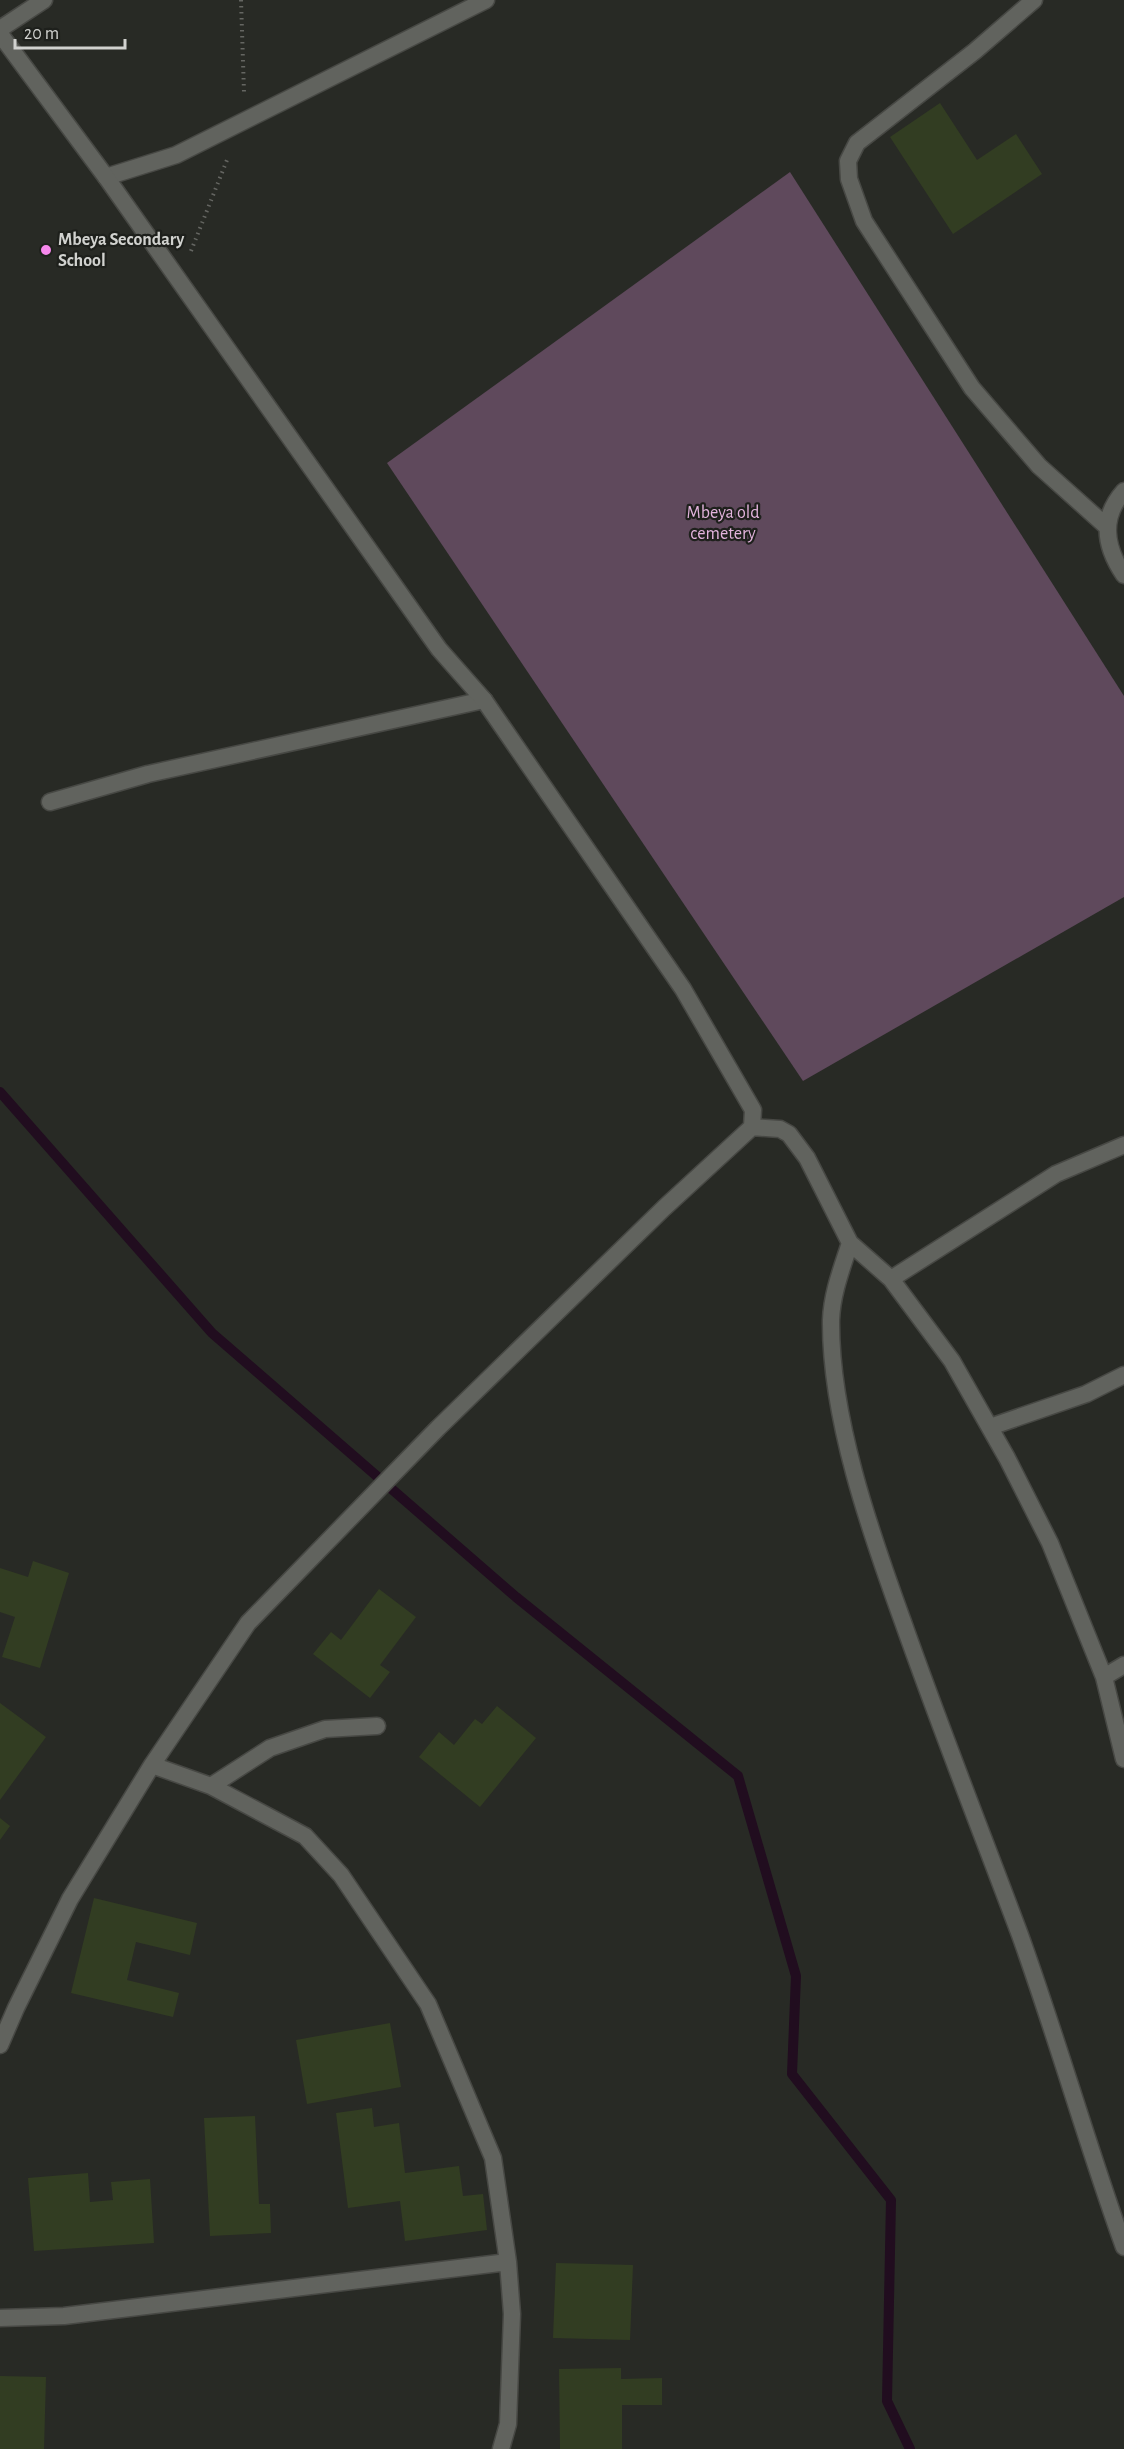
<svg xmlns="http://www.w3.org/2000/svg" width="1124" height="2449" font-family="'Alegreya Sans',sans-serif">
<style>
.green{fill:#5f495c}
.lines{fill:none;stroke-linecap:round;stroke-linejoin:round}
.stream{stroke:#210d1f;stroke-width:10}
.building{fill:#323d22}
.service-casing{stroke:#474844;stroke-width:19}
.minor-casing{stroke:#474844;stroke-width:19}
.path{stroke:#656662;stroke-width:4;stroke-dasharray:1.5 4.5;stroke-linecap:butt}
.service{stroke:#61635e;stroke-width:16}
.minor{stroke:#61635e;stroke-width:16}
.poi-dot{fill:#f688ec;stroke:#1e201c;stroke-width:2}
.labels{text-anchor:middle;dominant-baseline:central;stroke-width:4.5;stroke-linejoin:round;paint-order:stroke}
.poi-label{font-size:18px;font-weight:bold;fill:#d1d2cf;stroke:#1e201c;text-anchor:start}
.park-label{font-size:18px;fill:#e3b4dd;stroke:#1e201c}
</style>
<rect width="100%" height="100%" fill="#282a25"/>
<!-- green -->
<path class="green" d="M790,172L1124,696V897L803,1081L387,463Z"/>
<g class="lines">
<!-- stream -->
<path class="stream" d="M0,1092L212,1333L516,1597L738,1776L796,1976L792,2074L891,2200L887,2401L910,2449"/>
</g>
<!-- building -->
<path class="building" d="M940,103L977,160L1016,134L1042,174L953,234L890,137Z
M33,1561L69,1573L40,1668L2,1657L15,1617L0,1612V1568L28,1577Z
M379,1589L416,1617L380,1665L390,1672L370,1698L313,1654L331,1632L341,1640Z
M0,1703L46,1737L0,1800Z
M497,1706L536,1738L480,1807L419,1757L439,1732L454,1745L475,1719L482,1724Z
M0,1818L10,1826L0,1840Z
M94,1898L197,1923L190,1955L136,1942L127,1980L179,1993L173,2017L71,1993Z
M390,2023L401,2087L307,2104L296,2040Z
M372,2108L374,2127L399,2123L405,2173L459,2166L463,2196L483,2194L487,2230L405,2241L400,2201L348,2208L336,2113Z
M255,2116L259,2204H270L271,2233L210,2236L204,2118Z
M88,2173L90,2202L113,2200L111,2182L150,2179L154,2243L34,2251L28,2178Z
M556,2263L633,2265L630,2340L553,2338Z
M621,2368V2379L662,2378V2405H622V2449H560L559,2369Z
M0,2376L46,2377L44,2449H0Z"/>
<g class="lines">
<defs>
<path id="service" d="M106,177L176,155L486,0
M50,802L148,774L484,700"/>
<path id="minor" d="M1034,0L975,51L857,143L848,161L849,179L864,221L972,388L1039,466L1106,526
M0,29L44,0
M0,34L106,177L439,649L484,700L683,989L753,1110L752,1127L664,1208L438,1428L248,1623L152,1765L70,1899L16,2008L0,2045
M1124,491C1100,518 1105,547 1124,575
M752,1127L780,1129L789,1134L807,1158L850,1243L891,1279L952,1361L1007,1458L1050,1543L1104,1677L1124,1759
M850,1243C842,1268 832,1293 831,1320C830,1417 870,1531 903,1622C940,1727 981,1831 1020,1935C1057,2038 1087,2144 1124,2247
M891,1279L1056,1174L1124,1145
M990,1427L1086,1394L1124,1375
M1104,1677L1124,1665
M152,1765L211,1786L305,1836L341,1875L428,2004L493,2158L508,2262L512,2314L508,2424L501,2449
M211,1786L270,1748L325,1729L377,1726
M0,2318L64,2316L508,2262"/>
</defs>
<!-- service casing -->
<use href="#service" class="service-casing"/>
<!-- minor casing -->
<use href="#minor" class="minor-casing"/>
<!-- path -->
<path class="path" d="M241,0L244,92
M191,251L227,160"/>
<!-- service -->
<use href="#service" class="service"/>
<!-- minor -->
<use href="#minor" class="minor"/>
</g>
<!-- markers -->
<circle class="poi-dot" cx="46" cy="250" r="6"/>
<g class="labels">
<!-- poi labels -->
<g class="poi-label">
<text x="58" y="240">Mbeya Secondary<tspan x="58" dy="21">School</tspan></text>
</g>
<!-- park labels -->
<g class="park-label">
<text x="723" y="513">Mbeya old<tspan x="723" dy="21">cemetery</tspan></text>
</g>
</g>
<!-- scale -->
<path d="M15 39v9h110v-9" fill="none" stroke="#d1d2cf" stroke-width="3"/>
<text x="24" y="39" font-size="18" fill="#d1d2cf" stroke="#1e201c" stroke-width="4.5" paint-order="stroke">20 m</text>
</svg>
